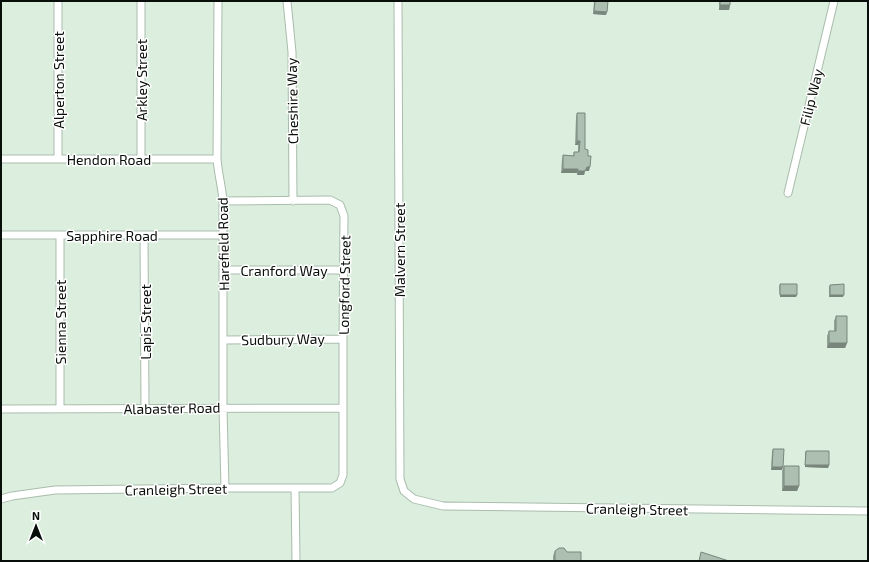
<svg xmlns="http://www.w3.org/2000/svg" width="869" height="562" font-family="'Exo 2',sans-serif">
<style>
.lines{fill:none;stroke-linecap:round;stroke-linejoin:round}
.minor-casing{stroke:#a9bcad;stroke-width:9}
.minor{stroke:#fff;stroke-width:7}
.wall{fill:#94a497}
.shaded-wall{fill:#78867b}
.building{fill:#acbfb0;stroke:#78867b}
.labels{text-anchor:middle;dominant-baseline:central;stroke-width:3;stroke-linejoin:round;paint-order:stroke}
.street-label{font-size:14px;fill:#080e09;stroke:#fff}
</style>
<rect width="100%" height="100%" fill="#dcefdf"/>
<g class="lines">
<defs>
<path id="minor" d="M58,1V159
M218,1L217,159C218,173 222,187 223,201V408L225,488
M287,1L292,52L293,201
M398,1L400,479L404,491L414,499L443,506L868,511
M1,159H217
M141,159V1
M788,193L834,1
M1,235H223
M144,235L145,409
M223,270H344
M223,340L343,339
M1,409L343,408
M60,409V235
M295,488L296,561
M1,499L12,496L55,490L225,488H332L340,483L343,475V339L344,216L340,205L330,200L223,201"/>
</defs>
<!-- minor casing -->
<use href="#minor" class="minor-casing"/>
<!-- minor -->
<use href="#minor" class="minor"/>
</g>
<!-- wall -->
<path class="wall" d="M594,1H608L606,15L593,14Z
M715,1H730V5L729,10H719V2H715Z
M577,113L585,149L588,156L589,171H585L584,175H577V173H561L562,159L563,155L573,156L574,152H578V145H575L576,117Z
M780,284L796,297H780L779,287Z
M830,285L843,297H829V287Z
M836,316L847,343L845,348H827V336L829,331H834V321Z
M773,449L782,470H771L772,452Z
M806,451L829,465L828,468L805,467V453Z
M784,466L799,486L797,491H782V471Z
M555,551L567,552L581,561H553V556Z"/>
<!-- shaded-wall -->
<path class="shaded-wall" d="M720,5H730L729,10H719Z
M594,11L607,12L606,15L593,14Z
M577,141H580L578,145H575Z
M587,167H590L589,171H585Z
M563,169H578L577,173H561Z
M578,171H585L584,175H577Z
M780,295H797L796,297H780Z
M830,295H844L843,297H829Z
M829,343H847L845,348H827Z
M805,465H829L828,468L805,467Z
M772,467H783L782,470H771Z
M784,486H799L797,491H782Z"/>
<!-- building -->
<path class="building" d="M595,1H608L607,12L594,11Z
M720,1H730V5H720Z
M577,113H585V149L588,150V156H591L590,167H587L585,171H578V169H563V155L574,156V152H579L580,141H577Z
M780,284H797V295H780Z
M844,284V295H830V285Z
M836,316H847V343H829V331H836Z
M773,449H784L783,467H772Z
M806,451H829V465H805Z
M784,466H799V486H784Z
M559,548H564L567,552H581V561H555V551Z
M701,552L729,561H699Z"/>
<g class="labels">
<!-- street labels -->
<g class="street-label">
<text transform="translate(58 80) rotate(-90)">Alperton Street</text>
<text transform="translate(141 80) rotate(-90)">Arkley Street</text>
<text transform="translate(811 97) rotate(-76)">Filip Way</text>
<text transform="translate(292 101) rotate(-91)">Cheshire Way</text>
<text x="109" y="159">Hendon Road</text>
<text x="112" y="235">Sapphire Road</text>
<text transform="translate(223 244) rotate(-91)">Harefield Road</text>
<text transform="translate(399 250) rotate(-90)">Malvern Street</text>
<text x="284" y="270">Cranford Way</text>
<text transform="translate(344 285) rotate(-89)">Longford Street</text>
<text transform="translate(60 322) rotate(-90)">Sienna Street</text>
<text transform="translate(145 322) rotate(-90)">Lapis Street</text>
<text transform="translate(283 339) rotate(-1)">Sudbury Way</text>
<text transform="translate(172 408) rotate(-1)">Alabaster Road</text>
<text transform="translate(176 489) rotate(-1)">Cranleigh Street</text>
<text transform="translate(637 509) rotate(1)">Cranleigh Street</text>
</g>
</g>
<!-- border -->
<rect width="869" height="562" fill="none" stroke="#080e09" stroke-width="4"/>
<!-- north arrow -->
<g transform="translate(36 526)" stroke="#ffffff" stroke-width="3" paint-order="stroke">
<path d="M0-3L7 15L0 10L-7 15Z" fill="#080e09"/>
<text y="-6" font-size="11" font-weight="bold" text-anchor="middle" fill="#080e09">N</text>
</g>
</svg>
